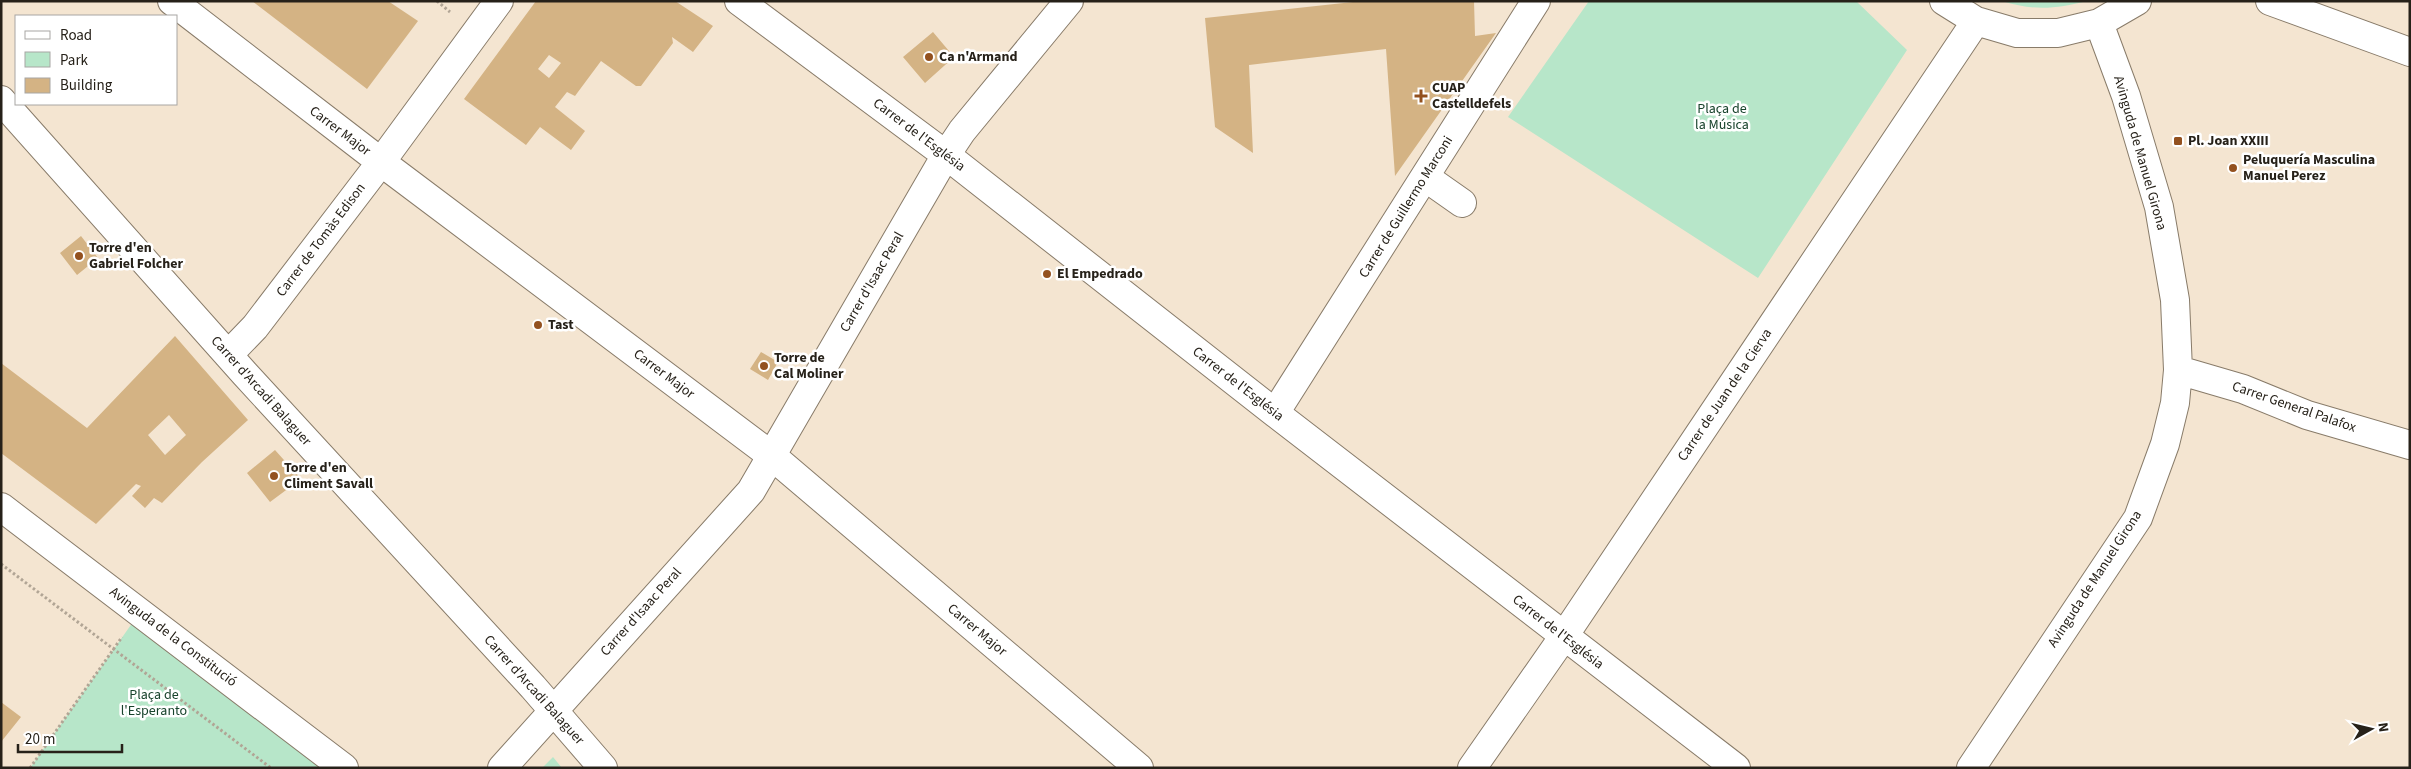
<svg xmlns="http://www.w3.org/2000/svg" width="2411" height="769" font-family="'Source Sans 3',sans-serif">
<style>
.green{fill:#b7e6c9}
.building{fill:#d4b384;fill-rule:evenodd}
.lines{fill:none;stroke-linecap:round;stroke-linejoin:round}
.minor-casing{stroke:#887b69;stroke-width:30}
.path{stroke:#b1a595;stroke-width:3;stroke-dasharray:2.5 2.5;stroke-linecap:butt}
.minor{stroke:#fff;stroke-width:28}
.poi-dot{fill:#93511f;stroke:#fff;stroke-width:2}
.labels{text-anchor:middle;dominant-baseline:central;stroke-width:5;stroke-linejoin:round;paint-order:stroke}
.poi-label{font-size:14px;font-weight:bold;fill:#262119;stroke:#fff;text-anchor:start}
.park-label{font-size:14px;fill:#18432c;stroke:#fff}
.street-label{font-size:14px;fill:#262119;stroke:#fff}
</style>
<rect width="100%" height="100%" fill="#f4e5d1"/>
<!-- green -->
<path class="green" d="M1589,1H1856L1907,50L1758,278L1508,117Z
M2002,1H2087C2056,9 2033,11 2002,1Z
M140,612L344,768H30Z
M553,757L562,768H542Z"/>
<!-- building -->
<path class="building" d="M252,1H388L418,21L367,89Z
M536,1H675L713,26L693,52L672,37L673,43L641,86H636L601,61L575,96L567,92L555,107L585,131L571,150L540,127L526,145L464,99ZM549,55L561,63L549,78L538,69Z
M1362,1H1474L1475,36L1496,33L1395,176L1386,49L1249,65L1253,153L1215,127L1205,18Z
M933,32L954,57L925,83L903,57Z
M81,236L98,258L77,275L60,253Z
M175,336L248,420L202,462L162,503L154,498L145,508L132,496L141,486L136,484L96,524L1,453V363L87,428ZM169,415L186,435L165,455L148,435Z
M761,352L778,362L768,380L750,369Z
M275,450L301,479L270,502L247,473Z
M1,702L21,717L1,742Z"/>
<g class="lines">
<defs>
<path id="minor" d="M172,1L381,162L772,456L1139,768
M739,1L946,155L1275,413L1736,768
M1944,1L1976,21L2017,33H2058L2099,23L2137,1
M2270,1L2410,52
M1,100L245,374L533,687L603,768
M1425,177L1462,203
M228,355L255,327L381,162L499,1
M2178,370L2243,389L2307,415L2410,445
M1275,413L1536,1
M1,507L344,768
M502,768L751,491L946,155L962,131L1069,1
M1472,768L1564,636L1976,21
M1971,768L2138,518L2165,444L2175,403L2178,370L2175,300L2159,207L2126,96L2099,23"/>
</defs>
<!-- minor casing -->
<use href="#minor" class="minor-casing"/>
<!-- path -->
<path class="path" d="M437,1L450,12
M1,564L271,768
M30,768L122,637"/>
<!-- minor -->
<use href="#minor" class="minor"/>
</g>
<!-- markers -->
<g class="poi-dot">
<circle cx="929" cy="57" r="5"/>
<path d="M1418.5 88.5h5v5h5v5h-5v5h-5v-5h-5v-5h5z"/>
<rect x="2173" y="136" width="10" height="10" rx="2.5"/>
<circle cx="2233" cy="168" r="5"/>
<circle cx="79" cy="256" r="5"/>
<circle cx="1047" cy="274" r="5"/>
<circle cx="538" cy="325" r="5"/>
<circle cx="764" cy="366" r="5"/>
<circle cx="274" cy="476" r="5"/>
</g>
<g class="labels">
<!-- poi labels -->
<g class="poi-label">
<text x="939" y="57">Ca n'Armand</text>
<text x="1432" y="88">CUAP<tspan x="1432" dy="16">Castelldefels</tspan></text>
<text x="2188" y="141">Pl. Joan XXIII</text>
<text x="2243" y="160">Peluquería Masculina<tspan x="2243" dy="16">Manuel Perez</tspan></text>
<text x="89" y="248">Torre d'en<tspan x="89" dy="16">Gabriel Folcher</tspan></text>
<text x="1057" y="274">El Empedrado</text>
<text x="548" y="325">Tast</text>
<text x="774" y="358">Torre de<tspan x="774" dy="16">Cal Moliner</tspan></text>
<text x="284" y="468">Torre d'en<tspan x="284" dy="16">Climent Savall</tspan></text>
</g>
<!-- park labels -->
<g class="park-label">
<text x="1722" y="109">Plaça de<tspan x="1722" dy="16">la Música</tspan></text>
<text x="154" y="695">Plaça de<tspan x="154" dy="16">l'Esperanto</tspan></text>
</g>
<!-- street labels -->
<g class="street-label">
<text transform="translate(340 131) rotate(37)">Carrer Major</text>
<text transform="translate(919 135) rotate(37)">Carrer de l'Església</text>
<text transform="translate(2140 153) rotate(74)">Avinguda de Manuel Girona</text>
<text transform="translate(1406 207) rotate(-58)">Carrer de Guillermo Marconi</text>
<text transform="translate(321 240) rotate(-53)">Carrer de Tomàs Edison</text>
<text transform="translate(872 282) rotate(-60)">Carrer d'Isaac Peral</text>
<text transform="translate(664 374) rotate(37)">Carrer Major</text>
<text transform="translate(1238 384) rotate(38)">Carrer de l'Església</text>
<text transform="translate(261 391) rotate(48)">Carrer d'Arcadi Balaguer</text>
<text transform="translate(1725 395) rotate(-56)">Carrer de Juan de la Cierva</text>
<text transform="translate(2294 407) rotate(19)">Carrer General Palafox</text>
<text transform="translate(2095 579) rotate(-57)">Avinguda de Manuel Girona</text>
<text transform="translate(641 612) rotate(-48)">Carrer d'Isaac Peral</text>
<text transform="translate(977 630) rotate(40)">Carrer Major</text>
<text transform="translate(1558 632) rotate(38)">Carrer de l'Església</text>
<text transform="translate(173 637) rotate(37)">Avinguda de la Constitució</text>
<text transform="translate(534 690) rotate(48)">Carrer d'Arcadi Balaguer</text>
</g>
</g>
<!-- border -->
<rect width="2411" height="769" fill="none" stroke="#262119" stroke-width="5"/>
<!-- legend -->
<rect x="15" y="15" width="162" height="90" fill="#ffffff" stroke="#a8a6a3"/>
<rect x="25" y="31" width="25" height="8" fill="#ffffff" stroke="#a8a6a3"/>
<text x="60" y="40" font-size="15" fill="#262119">Road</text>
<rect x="25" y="52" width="25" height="15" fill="#b7e6c9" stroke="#a8a6a3"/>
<text x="60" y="65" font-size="15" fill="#262119">Park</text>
<rect x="25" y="78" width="25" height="15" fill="#d4b384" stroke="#a8a6a3"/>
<text x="60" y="90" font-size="15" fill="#262119">Building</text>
<!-- north arrow -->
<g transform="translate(2371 729) rotate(82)" stroke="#ffffff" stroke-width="4" paint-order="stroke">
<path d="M0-4L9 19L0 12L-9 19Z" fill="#262119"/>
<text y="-8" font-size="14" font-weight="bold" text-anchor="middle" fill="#262119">N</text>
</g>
<!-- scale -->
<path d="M18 744v8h104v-8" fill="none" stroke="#262119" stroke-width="2.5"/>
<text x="25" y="744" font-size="15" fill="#262119" stroke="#ffffff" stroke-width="4" paint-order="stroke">20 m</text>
</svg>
